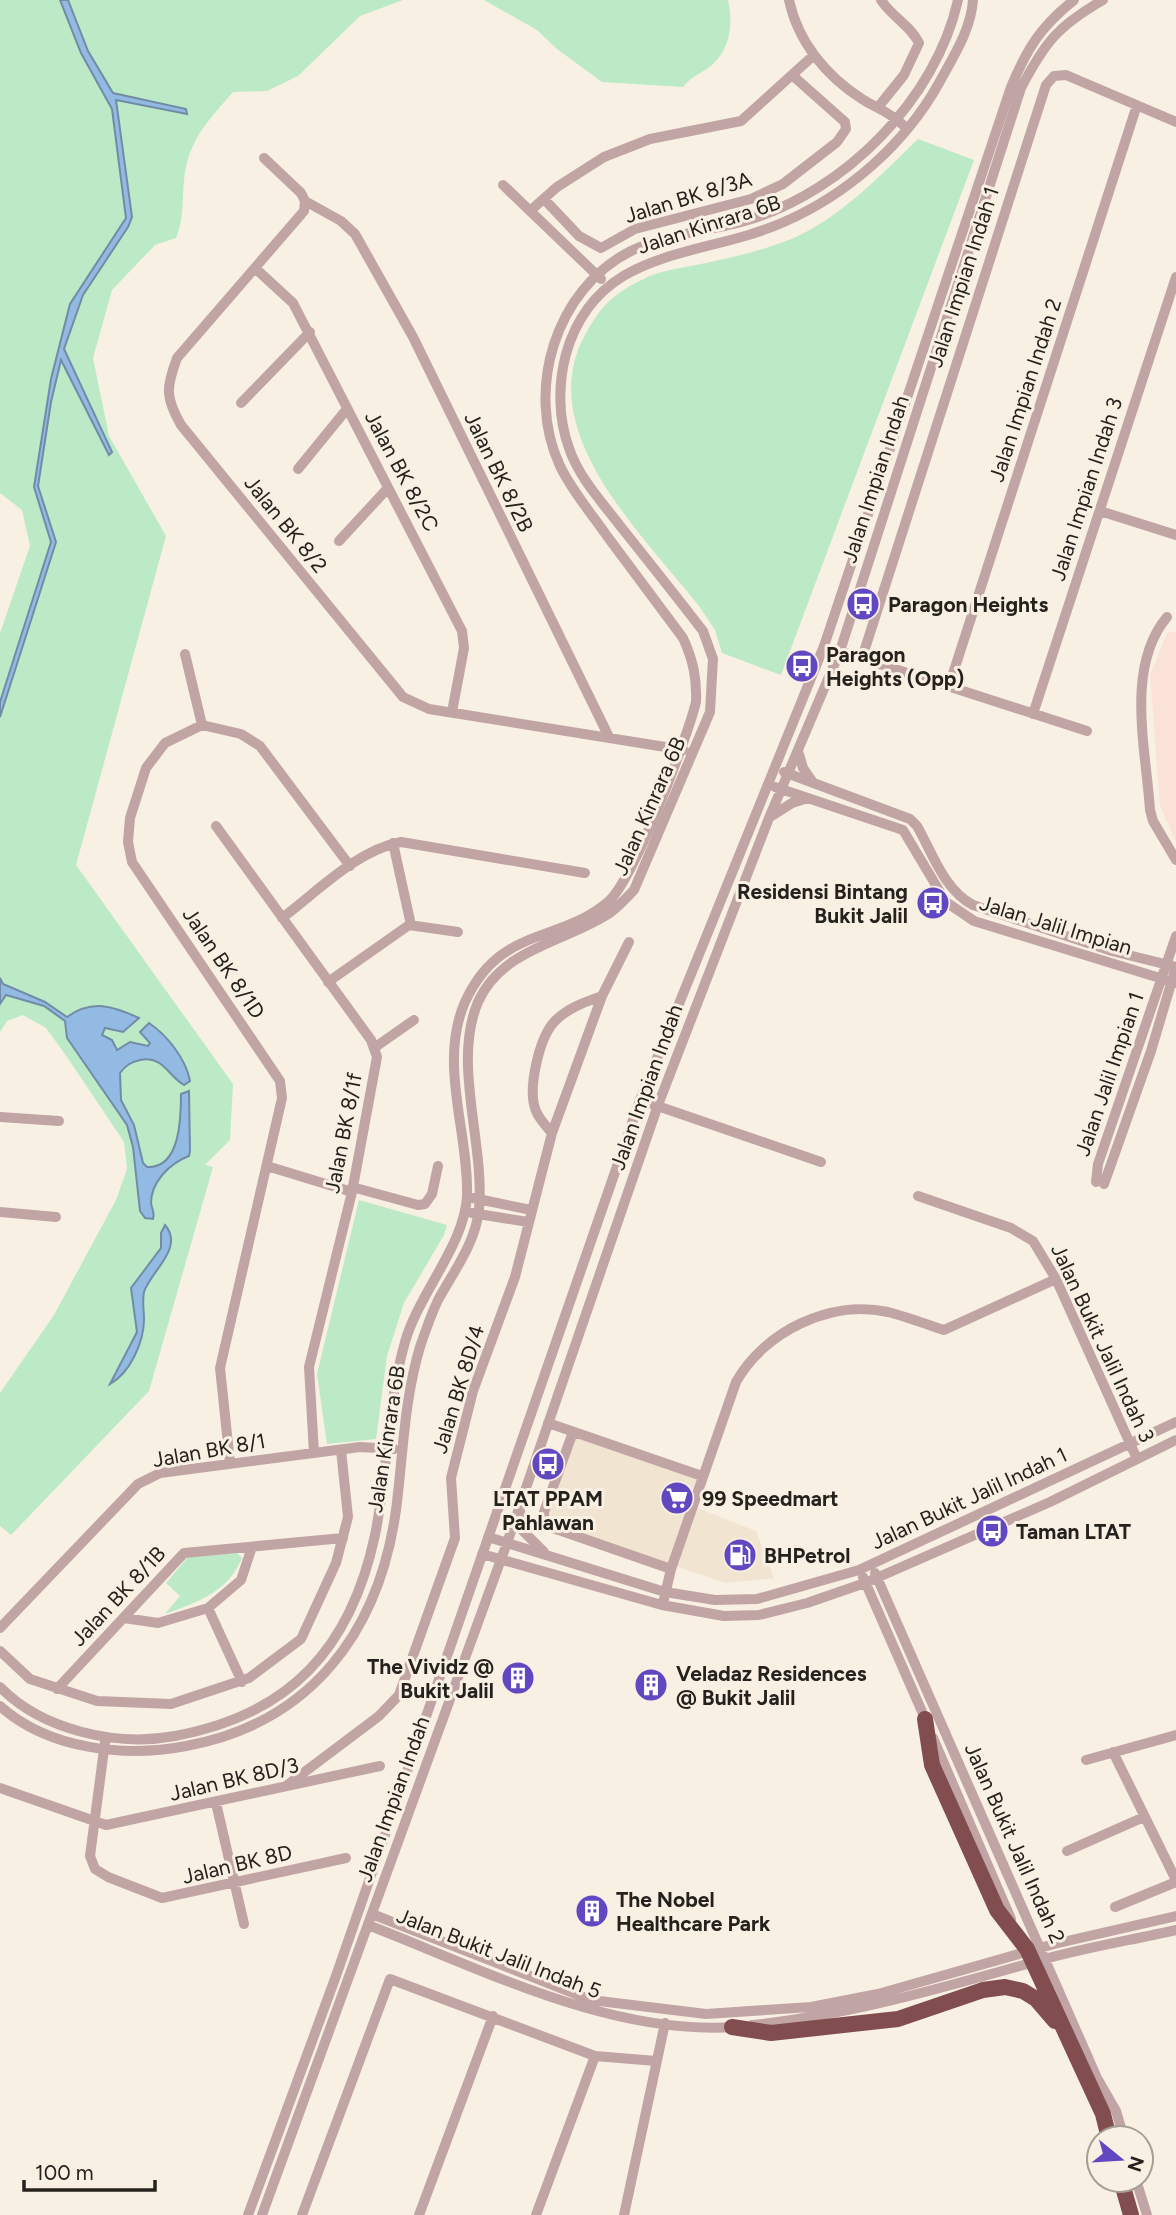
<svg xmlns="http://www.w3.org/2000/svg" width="1176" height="2215" font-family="Figtree,sans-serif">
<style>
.built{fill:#f1e4d1}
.education{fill:#fbe2d9}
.green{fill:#bce9c6}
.water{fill:#93bae2;stroke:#728ca7;stroke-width:2}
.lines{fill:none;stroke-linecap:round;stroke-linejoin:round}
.minor{stroke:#c0a5a4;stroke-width:10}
.highway{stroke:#814d4e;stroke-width:16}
.labels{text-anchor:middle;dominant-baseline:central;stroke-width:6;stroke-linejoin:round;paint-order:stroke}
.street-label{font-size:21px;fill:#25221d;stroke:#f9f0e4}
.poi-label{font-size:21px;font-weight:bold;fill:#25221d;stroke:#f9f0e4;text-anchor:start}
</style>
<rect width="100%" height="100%" fill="#f9f0e4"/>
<!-- built -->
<path class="built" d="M575,1436L698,1478L690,1505L756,1531L774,1578L725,1583L556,1525L548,1519V1511Z"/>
<!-- education -->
<path class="education" d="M1176,631V842L1160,806L1150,675L1167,633Z"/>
<!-- green -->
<path class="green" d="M0,0H403L360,16L298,76L267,91L233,92C208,121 188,140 184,180C182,201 184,219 176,238L155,245L112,290L93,358L109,436L166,536L76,865L233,1084L230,1140L205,1165L213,1167L149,1391L11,1535L0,1526V1393L54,1315L116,1200L127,1169L124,1142L67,1057L46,1028L23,1015L7,1021L0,1032V633L30,546L22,510L0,493Z
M484,0H728C733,22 731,46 714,63C704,73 692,75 683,87L602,82L557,49L537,30Z
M918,139L974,160L781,675L722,653L715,630L699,606C644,536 532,431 585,335C602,303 617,291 650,276C664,270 681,268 696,265C730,258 767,250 798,236C844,214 882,174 918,139Z
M359,1200L447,1225L444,1235L404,1303L387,1356L376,1439L327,1444L317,1374Z
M237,1553L242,1558C228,1592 198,1602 165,1614L180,1596L166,1583L188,1557Z"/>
<!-- water -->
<path class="water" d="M60,0H68L88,51L113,93L186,109L187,114L116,100L132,217L128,227L83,295L64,349L112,452L109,455L61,360L51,402L38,486L56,542L0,717V702L51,542L34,487L51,379L70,304L126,218L112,109L81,53Z
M0,978L3,984L45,1002L67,1017C92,999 113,1006 139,1018L123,1032L105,1028L102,1035L112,1040L117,1050L130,1042L148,1046L150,1043L140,1032L149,1023C167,1035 186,1059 190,1081L184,1085C168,1076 163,1055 140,1060C131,1062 126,1065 120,1073L121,1100L134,1125L143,1163L147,1167C181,1169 181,1115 181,1094L189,1091L190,1151L189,1156C170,1163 151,1182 151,1203C152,1210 155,1212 153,1219L145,1218L140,1211L133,1147L127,1125L67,1038L65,1021L44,1006L6,995L0,1004Z
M165,1225C185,1248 150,1272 144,1292C142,1301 144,1311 144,1319C144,1342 130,1373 110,1384L137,1332L131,1288L161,1248V1233Z"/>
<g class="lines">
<!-- minor -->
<path class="minor" d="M789,0C798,42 826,76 862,99C876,108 890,112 903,125
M879,106L904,75L919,43C910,25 892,17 881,0
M264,158L301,193L305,201
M503,185L601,279
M544,199L579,236L601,248L635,229L751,199L783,184L837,142L846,129L845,122L792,75
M305,201L304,211L177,358C166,388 165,397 181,425L403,697L429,709L684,750
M305,201L341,221L355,234L413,337L609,737
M531,210L557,187L604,157L650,139L741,121L814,55
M255,268L293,303L462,631L464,648L452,712
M241,403L310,332
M298,469L347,409
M1100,511L1176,535
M339,541L388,488
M1167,617C1125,667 1146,749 1150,810L1153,821L1176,860
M833,649L1087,731
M185,654L202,725
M862,658L1046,85L1054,76L1066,75L1176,122
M949,686L1137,105
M1033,714L1176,277
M798,751L803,768L812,781
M784,772L910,819L917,826C932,852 944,890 973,905L1112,951L1176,967
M775,787L903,830L946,902L974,921L1176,983
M770,817L792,803L808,798
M216,826L371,1040L377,1057L352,1192L309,1367L314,1453
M393,843L411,925
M282,918C317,892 357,850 401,842L585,873
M328,982L409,925L458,932
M374,1048L414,1020
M640,1100L821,1162
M0,1117L59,1121
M552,1133C547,1127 539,1119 536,1111C527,1090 539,1039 554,1022C567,1008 585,1002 602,996
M267,1166L352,1192
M1096,1182L1098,1164L1176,936
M1104,1184L1151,1051L1176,967
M352,1187L418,1205L425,1204L432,1194L438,1166
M918,1196L1011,1228L1033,1241L1056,1279L1137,1459
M473,1198L531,1210
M0,1212L56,1217
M472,1213L528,1222
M548,1423L702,1476
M573,1432L544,1512V1520L553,1528L671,1569
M230,1463L220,1368L282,1098L280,1081L132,862L128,842L130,818L146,768L165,743L202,725L241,734L260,746L350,866
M520,1511L523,1531L544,1552
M488,1537L665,1592L715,1600L757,1599L859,1570L1176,1422
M482,1554L662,1605L724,1616L759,1615L807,1603L865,1583L1050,1502L1176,1440
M875,1573L1097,2078L1116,2111L1124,2138
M863,1577L927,1723
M664,1599L671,1569L736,1382C764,1332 830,1299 888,1312C907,1317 926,1324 944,1330L1056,1279
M208,1608L242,1682
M124,1618L158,1623L208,1608L241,1580L252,1547
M0,1628L138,1484L160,1473L360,1447L394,1449
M0,1651L30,1679L97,1701L171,1704L249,1678L301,1639L336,1563L348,1517L341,1450
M0,1687C42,1730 116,1747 175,1736C290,1715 351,1648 375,1535C388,1472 387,1405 405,1342C419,1293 465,1244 467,1196C469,1133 438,1063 465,1002C500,925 560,944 609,901C634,878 687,739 696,702C697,678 693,660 683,638C658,604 632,570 607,536C591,513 572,491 560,466C525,391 555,289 631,251C667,233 709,232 748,220C845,191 936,99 958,0
M57,1689L184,1553L343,1538
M0,1706C48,1749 125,1758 186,1746C311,1723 379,1632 396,1510C403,1456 404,1400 420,1347C425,1332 431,1315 438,1300C454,1271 476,1242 479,1209C485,1144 452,1063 478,1002C503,947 567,942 611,912C619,906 627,897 634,890L710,712L713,659L703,631C676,596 649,562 621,527C602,502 579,478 569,448C558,418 558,384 566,354C597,245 701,259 784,222C848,194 905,144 939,83C953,57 971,30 973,0
M933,1738L1011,1919
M105,1742L90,1856L95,1869L108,1877L162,1898L346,1858
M1113,1752L1176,1880
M1086,1760L1176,1735
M286,1786L379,1716L399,1695L455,1538L451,1478L473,1391L515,1277L552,1133L602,996L629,942
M0,1788L106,1825L380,1766
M216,1803L244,1924
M1067,1851L1144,1817
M1115,1907L1176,1882
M372,1914L591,2000L706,2014L811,2007L878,1994L1054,1944L1176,1916
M368,1925C482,1969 611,2036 736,2027
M752,2025C852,2015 948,1986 1045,1959C1088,1947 1132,1940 1176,1930
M1136,2180L1147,2215
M248,2215L336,1976L640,1100L824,646L1011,87C1027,49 1040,27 1074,0
M262,2215L507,1543L658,1105L769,818L840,651L1021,88C1045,42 1058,26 1103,0
M302,2215L390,1979L595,2056L656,2061
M419,2215L493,2016
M536,2215L595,2056
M624,2215L665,2023"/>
<!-- highway -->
<path class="highway" d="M925,1719L932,1765L997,1910L1027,1949L1103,2114L1109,2138
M732,2027L771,2033L898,2019L983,1990L1005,1987L1023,1991L1036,1999L1055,2021
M1121,2180L1131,2215"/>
</g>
<!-- icons -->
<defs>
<symbol id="bus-disc" viewBox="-11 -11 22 22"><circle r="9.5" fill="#6248c0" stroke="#f9f0e4"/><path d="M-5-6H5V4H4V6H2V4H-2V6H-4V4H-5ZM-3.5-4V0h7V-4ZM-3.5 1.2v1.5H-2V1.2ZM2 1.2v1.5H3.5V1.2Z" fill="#fff"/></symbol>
<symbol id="supermarket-disc" viewBox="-11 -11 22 22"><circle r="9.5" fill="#6248c0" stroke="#f9f0e4"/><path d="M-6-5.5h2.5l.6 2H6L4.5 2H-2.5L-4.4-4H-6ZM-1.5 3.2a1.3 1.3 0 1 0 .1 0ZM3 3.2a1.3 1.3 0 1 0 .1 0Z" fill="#fff"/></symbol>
<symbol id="fuel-disc" viewBox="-11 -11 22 22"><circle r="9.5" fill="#6248c0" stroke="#f9f0e4"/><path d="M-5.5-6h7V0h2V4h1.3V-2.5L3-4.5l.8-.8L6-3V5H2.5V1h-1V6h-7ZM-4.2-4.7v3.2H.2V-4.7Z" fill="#fff"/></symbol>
<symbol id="building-disc" viewBox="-11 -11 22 22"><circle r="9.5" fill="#6248c0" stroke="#f9f0e4"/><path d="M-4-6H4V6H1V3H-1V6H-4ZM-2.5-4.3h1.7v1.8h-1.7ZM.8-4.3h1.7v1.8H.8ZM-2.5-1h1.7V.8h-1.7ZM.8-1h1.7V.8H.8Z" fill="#fff"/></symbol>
</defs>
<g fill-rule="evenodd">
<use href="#bus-disc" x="844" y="585" width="38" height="38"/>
<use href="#bus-disc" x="783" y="647" width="38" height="38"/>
<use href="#bus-disc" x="914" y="884" width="38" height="38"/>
<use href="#bus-disc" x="529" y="1445" width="38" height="38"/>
<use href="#supermarket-disc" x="658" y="1479" width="38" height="38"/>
<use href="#bus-disc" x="973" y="1512" width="38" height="38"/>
<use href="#fuel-disc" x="721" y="1536" width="38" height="38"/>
<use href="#building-disc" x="499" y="1659" width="38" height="38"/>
<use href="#building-disc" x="632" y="1666" width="38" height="38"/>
<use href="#building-disc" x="573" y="1892" width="38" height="38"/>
</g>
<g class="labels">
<!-- street labels -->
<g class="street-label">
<text transform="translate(688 197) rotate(-17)">Jalan BK 8/3A</text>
<text transform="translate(709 224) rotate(-18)">Jalan Kinrara 6B</text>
<text transform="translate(963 277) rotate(-72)">Jalan Impian Indah 1</text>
<text transform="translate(1025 390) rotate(-72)">Jalan Impian Indah 2</text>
<text transform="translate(402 471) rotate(62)">Jalan BK 8/2C</text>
<text transform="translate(499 472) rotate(64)">Jalan BK 8/2B</text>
<text transform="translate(875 479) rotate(-72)">Jalan Impian Indah</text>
<text transform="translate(1086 489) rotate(-72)">Jalan Impian Indah 3</text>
<text transform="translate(286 524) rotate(51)">Jalan BK 8/2</text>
<text transform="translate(649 806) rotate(-66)">Jalan Kinrara 6B</text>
<text transform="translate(1056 925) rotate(17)">Jalan Jalil Impian</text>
<text transform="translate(224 963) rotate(56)">Jalan BK 8/1D</text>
<text transform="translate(1109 1074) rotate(-71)">Jalan Jalil Impian 1</text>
<text transform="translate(646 1087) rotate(-70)">Jalan Impian Indah</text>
<text transform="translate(343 1133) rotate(-79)">Jalan BK 8/1f</text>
<text transform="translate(1103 1343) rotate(65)">Jalan Bukit Jalil Indah 3</text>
<text transform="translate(458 1389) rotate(-73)">Jalan BK 8D/4</text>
<text transform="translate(386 1439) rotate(-81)">Jalan Kinrara 6B</text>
<text transform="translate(209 1450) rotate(-10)">Jalan BK 8/1</text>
<text transform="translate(969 1498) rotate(-25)">Jalan Bukit Jalil Indah 1</text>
<text transform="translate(118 1596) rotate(-47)">Jalan BK 8/1B</text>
<text transform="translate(234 1779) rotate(-13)">Jalan BK 8D/3</text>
<text transform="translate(393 1799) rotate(-70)">Jalan Impian Indah</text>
<text transform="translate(1015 1843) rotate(66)">Jalan Bukit Jalil Indah 2</text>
<text transform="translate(237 1864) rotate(-13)">Jalan BK 8D</text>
<text transform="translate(499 1953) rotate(21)">Jalan Bukit Jalil Indah 5</text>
</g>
<!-- poi labels -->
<g class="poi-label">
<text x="888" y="604">Paragon Heights</text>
<text x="826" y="654">Paragon<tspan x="826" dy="24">Heights (Opp)</tspan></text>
<text x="908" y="891" text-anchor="end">Residensi Bintang<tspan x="908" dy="24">Bukit Jalil</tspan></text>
<text x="548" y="1498" text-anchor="middle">LTAT PPAM<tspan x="548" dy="24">Pahlawan</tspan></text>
<text x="702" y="1498">99 Speedmart</text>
<text x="1016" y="1531">Taman LTAT</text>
<text x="764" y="1555">BHPetrol</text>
<text x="494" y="1666" text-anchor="end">The Vividz @<tspan x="494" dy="24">Bukit Jalil</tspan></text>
<text x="676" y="1673">Veladaz Residences<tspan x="676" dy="24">@ Bukit Jalil</tspan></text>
<text x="616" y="1899">The Nobel<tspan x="616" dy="24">Healthcare Park</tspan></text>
</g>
</g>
<!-- north arrow -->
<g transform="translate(1120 2159) rotate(108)"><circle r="33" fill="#f9f0e4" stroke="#a49e94" stroke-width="2"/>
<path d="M0-5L12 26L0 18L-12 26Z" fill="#6248c0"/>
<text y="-10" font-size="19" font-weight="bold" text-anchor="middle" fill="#25221d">N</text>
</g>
<!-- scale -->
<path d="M24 2180v10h131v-10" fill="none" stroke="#25221d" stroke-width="3.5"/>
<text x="35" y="2180" font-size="21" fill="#25221d" stroke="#f9f0e4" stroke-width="5" paint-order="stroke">100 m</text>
</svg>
